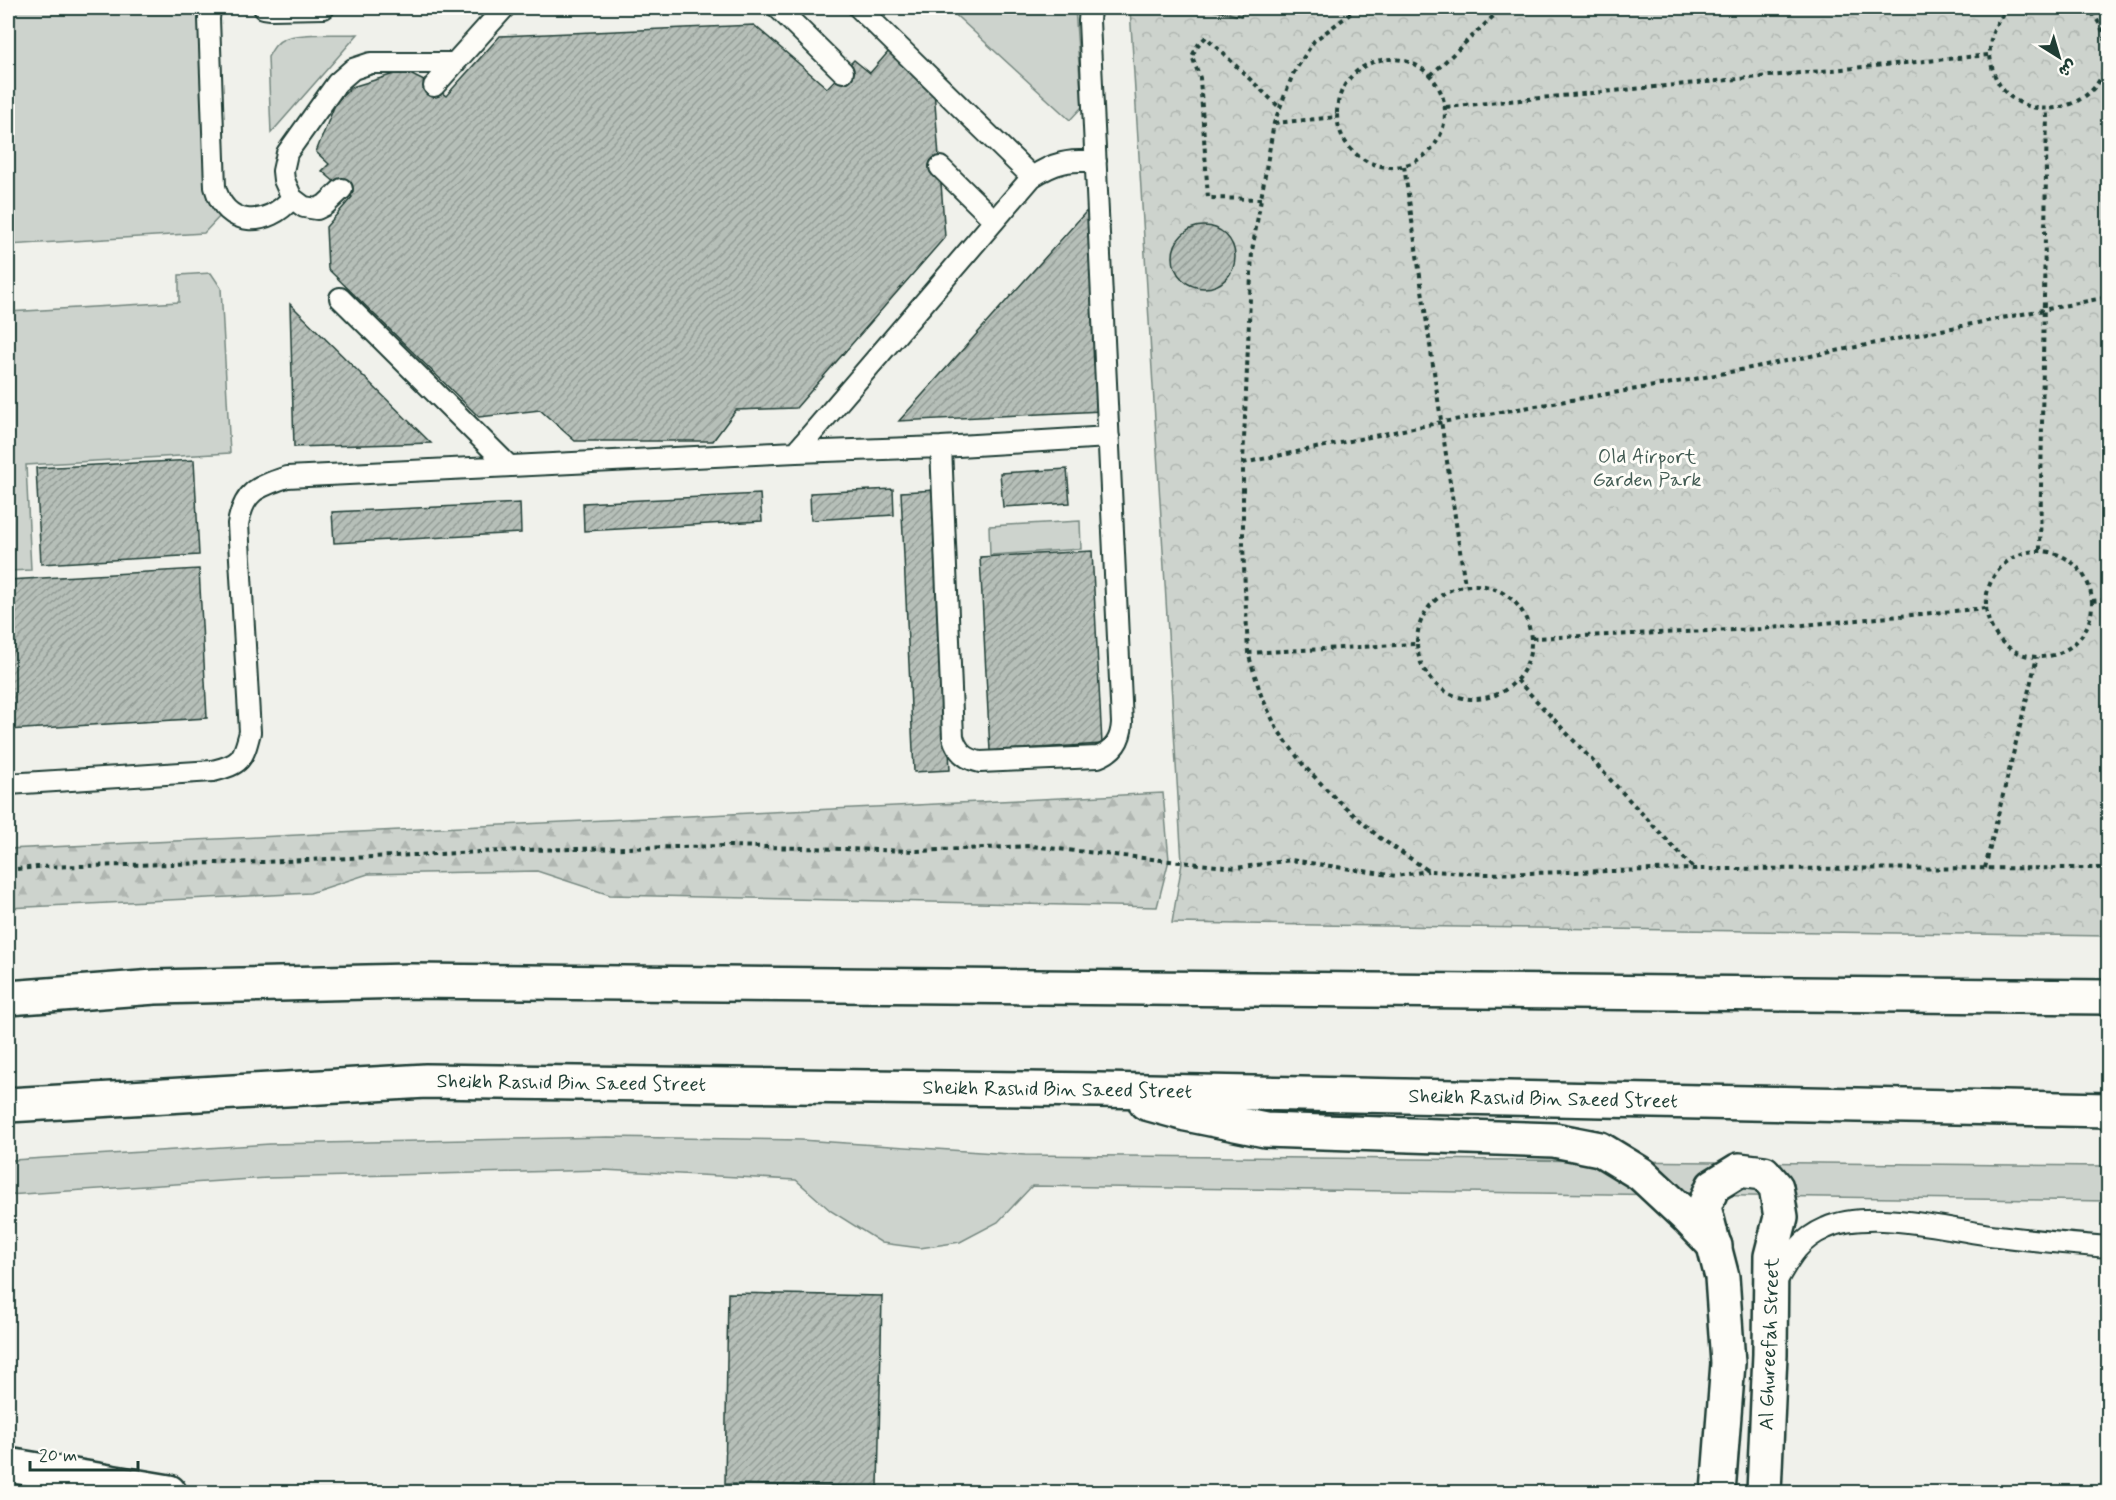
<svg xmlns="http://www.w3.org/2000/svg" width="2116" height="1500" font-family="Mynerve,'Playpen Sans Arabic',sans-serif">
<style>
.grass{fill:#cdd3cd;stroke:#768880;stroke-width:1.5}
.forest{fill:url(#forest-firs);stroke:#768880;stroke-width:1.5}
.park{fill:url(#park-crowns);stroke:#768880;stroke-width:1.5}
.building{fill:url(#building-hatch);stroke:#1f3d34;stroke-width:1.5}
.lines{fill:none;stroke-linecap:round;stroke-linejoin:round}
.lane-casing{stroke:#1f3d34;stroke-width:24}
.street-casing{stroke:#1f3d34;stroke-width:38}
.primary-casing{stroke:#1f3d34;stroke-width:38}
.path{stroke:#1f3d34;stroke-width:4;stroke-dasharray:4.5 4.5;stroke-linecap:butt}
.lane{stroke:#fdfcf7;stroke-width:20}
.street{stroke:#fdfcf7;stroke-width:33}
.primary{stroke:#fdfcf7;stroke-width:33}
.labels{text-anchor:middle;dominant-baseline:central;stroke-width:6;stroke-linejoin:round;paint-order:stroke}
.park-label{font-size:20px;fill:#425b53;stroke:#fdfcf7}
.street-label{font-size:20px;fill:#1f3d34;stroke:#fdfcf7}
</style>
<defs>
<pattern id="forest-firs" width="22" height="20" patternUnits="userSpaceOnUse" patternTransform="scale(1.5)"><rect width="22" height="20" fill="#cdd3cd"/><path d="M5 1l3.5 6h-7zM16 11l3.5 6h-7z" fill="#b0b6b1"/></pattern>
<pattern id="park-crowns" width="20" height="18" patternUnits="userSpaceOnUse" patternTransform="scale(1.5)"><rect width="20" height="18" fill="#cdd3cd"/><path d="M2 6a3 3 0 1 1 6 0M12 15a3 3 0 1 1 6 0" fill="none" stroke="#b0b6b1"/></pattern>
<pattern id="building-hatch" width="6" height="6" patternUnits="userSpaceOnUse" patternTransform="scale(1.5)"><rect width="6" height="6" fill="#b6bfb8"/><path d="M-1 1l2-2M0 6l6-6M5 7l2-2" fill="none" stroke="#939c96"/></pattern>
</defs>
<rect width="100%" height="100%" fill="#f0f1eb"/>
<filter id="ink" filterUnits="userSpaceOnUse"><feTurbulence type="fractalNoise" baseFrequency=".0167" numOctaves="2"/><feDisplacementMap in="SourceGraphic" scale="12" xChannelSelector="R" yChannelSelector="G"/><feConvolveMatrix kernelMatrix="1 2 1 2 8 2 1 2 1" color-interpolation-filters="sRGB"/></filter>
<g filter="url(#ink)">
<!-- grass -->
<path class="grass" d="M29,8H209L221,215L204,233L8,245V9Z
M948,8H1075L1082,107L1070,120Z
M358,34L271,133L268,57C272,50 276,42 284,39C299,32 340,35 358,34Z
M211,273L221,288L230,453L26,465L31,570L8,571V312L179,302V275Z
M1080,521L1081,549L990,555L989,526Z
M608,1137L801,1140L1025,1155L2108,1166V1201L1032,1186L998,1222L960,1242L920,1248L882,1243L831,1211L796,1180L603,1170L268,1178L8,1195V1161L13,1160L270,1144Z"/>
<!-- forest -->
<path class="forest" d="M1163,793L1169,860L1157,907L610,895L537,871L368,874L310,893L8,908V849Z"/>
<!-- park -->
<path class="park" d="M1130,8H2108V936L1172,923L1182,863Z"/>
<!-- building -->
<path class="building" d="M1202,8H1243L1241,16Z
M754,25L827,88L854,60L870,73L889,51L934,90L945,237L796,408L736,410L713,441H575L540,410L479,417L328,269L326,227L352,197L322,171L329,164L316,152L336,102L352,87L404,71L434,86L446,96L500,36Z
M1092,205L1102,411L899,421Z
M1173 257a31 31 0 1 1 62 0a31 31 0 1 1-62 0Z
M290,304L431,443L294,447Z
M194,460L199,555L41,564L36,468Z
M1067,469L1070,503L1003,507L1000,473Z
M893,489L894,515L811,520L810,493Z
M936,490L950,770L914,772L901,492Z
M760,494L762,521L584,531L583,503Z
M520,503L521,533L334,543L332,512Z
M1092,551L1102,744L990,751L980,557Z
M199,569L207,718L8,730V580Z
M728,1293L882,1296L878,1487L725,1484Z"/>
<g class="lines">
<defs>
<path id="lane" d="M210,8L209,19L215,187C226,228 267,228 292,198
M264,8L271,9L324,8
M778,8L843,72
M859,8L1032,177
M434,86L504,8
M940,167L994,220
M342,189L325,205L317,209L304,207L292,198L284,180L283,171L287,153L337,83L353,69L371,63H455
M340,298L509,466
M941,447L953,737C957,751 965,759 980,762L1098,757C1114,751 1121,740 1122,723L1089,21L1090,8
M796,452L1032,177C1055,162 1068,160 1096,161
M8,784L213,771C241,764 243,760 250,732L238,524C244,491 257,487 287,477L796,452L941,447L1109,437
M1775,1284C1789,1259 1798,1240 1826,1228C1867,1209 1945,1228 1990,1235C2029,1240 2069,1244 2108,1247"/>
<path id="street" d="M8,1465L169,1492
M1718,1492L1728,1363L1722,1277L1704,1207L1713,1186L1739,1170L1764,1173L1776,1187L1781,1217L1771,1256L1770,1354L1764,1492"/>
<g id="primary">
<path d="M8,998L155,987L410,981L2108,997"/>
<path d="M1146,1103L1186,1114L1265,1130L1554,1140L1600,1149L1641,1174L1687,1217L1715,1246"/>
<path id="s1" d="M8,1105L426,1081L1098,1090L2108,1110"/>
</g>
</defs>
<!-- lane casing -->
<use href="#lane" class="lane-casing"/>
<!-- street casing -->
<use href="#street" class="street-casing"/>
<!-- primary casing -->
<use href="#primary" class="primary-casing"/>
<!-- path -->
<path class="path" d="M1358,8L1314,41L1293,74L1274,123L1252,251L1243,463V545L1248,653L1261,695L1277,729L1304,766L1336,799L1380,838L1429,871L1487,874L1694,869L2108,868
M2010,8C1994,21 1987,42 1991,62C2003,135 2116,117 2106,44C2104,30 2097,17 2087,8
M1337 113a54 54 0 1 1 108 0a54 54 0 1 1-108 0Z
M1431,75L1502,8
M1446,107L1989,55
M1274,123L1337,117
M1404,166L1465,585
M1261,199L1208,198L1200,78L1192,56L1198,45L1206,37L1279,107
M1243,463L1442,422L1695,379L2108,297
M2040,550L2047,110
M1986 604a53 53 0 1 1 106 0a53 53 0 1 1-106 0Z
M1417 642a57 57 0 1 1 114 0a57 57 0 1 1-114 0Z
M2092,601L2108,599
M1532,638L1760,629L1986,608
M1248,653L1416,644
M1517,680L1694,869
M1985,868L2037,657
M8,870L37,867L263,862L524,850L728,846L917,851L1030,846L1236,868L1291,860L1396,876L1428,871"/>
<!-- lane -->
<use href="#lane" class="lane"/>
<!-- street -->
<use href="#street" class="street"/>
<!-- primary -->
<use href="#primary" class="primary"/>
</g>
</g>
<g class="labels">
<!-- park labels -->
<g class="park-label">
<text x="1647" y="457">Old Airport<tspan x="1647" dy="23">Garden Park</tspan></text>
</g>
<!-- street labels -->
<g class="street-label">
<text stroke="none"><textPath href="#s1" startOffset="564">Sheikh Rashid Bin Saeed Street</textPath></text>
<text stroke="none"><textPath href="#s1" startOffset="1050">Sheikh Rashid Bin Saeed Street</textPath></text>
<text stroke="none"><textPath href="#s1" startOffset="1536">Sheikh Rashid Bin Saeed Street</textPath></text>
<text transform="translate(1770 1344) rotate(-88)">Al Ghureefah Street</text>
</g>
</g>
<!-- margin -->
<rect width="2116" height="1500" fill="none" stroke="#fdfcf7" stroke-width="30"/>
<rect x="15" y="15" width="2086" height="1470" fill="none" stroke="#1f3d34" stroke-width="2" filter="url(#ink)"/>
<!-- north arrow -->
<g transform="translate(2059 57) rotate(143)" stroke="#fdfcf7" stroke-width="4.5" paint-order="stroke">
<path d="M0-4.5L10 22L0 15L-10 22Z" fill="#1f3d34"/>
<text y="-9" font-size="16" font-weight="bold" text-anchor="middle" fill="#1f3d34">ش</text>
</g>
<!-- scale -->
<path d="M30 1461v9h108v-9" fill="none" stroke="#1f3d34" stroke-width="3"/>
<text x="39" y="1461" font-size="18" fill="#1f3d34" stroke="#fdfcf7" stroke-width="4.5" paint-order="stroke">20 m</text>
</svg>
